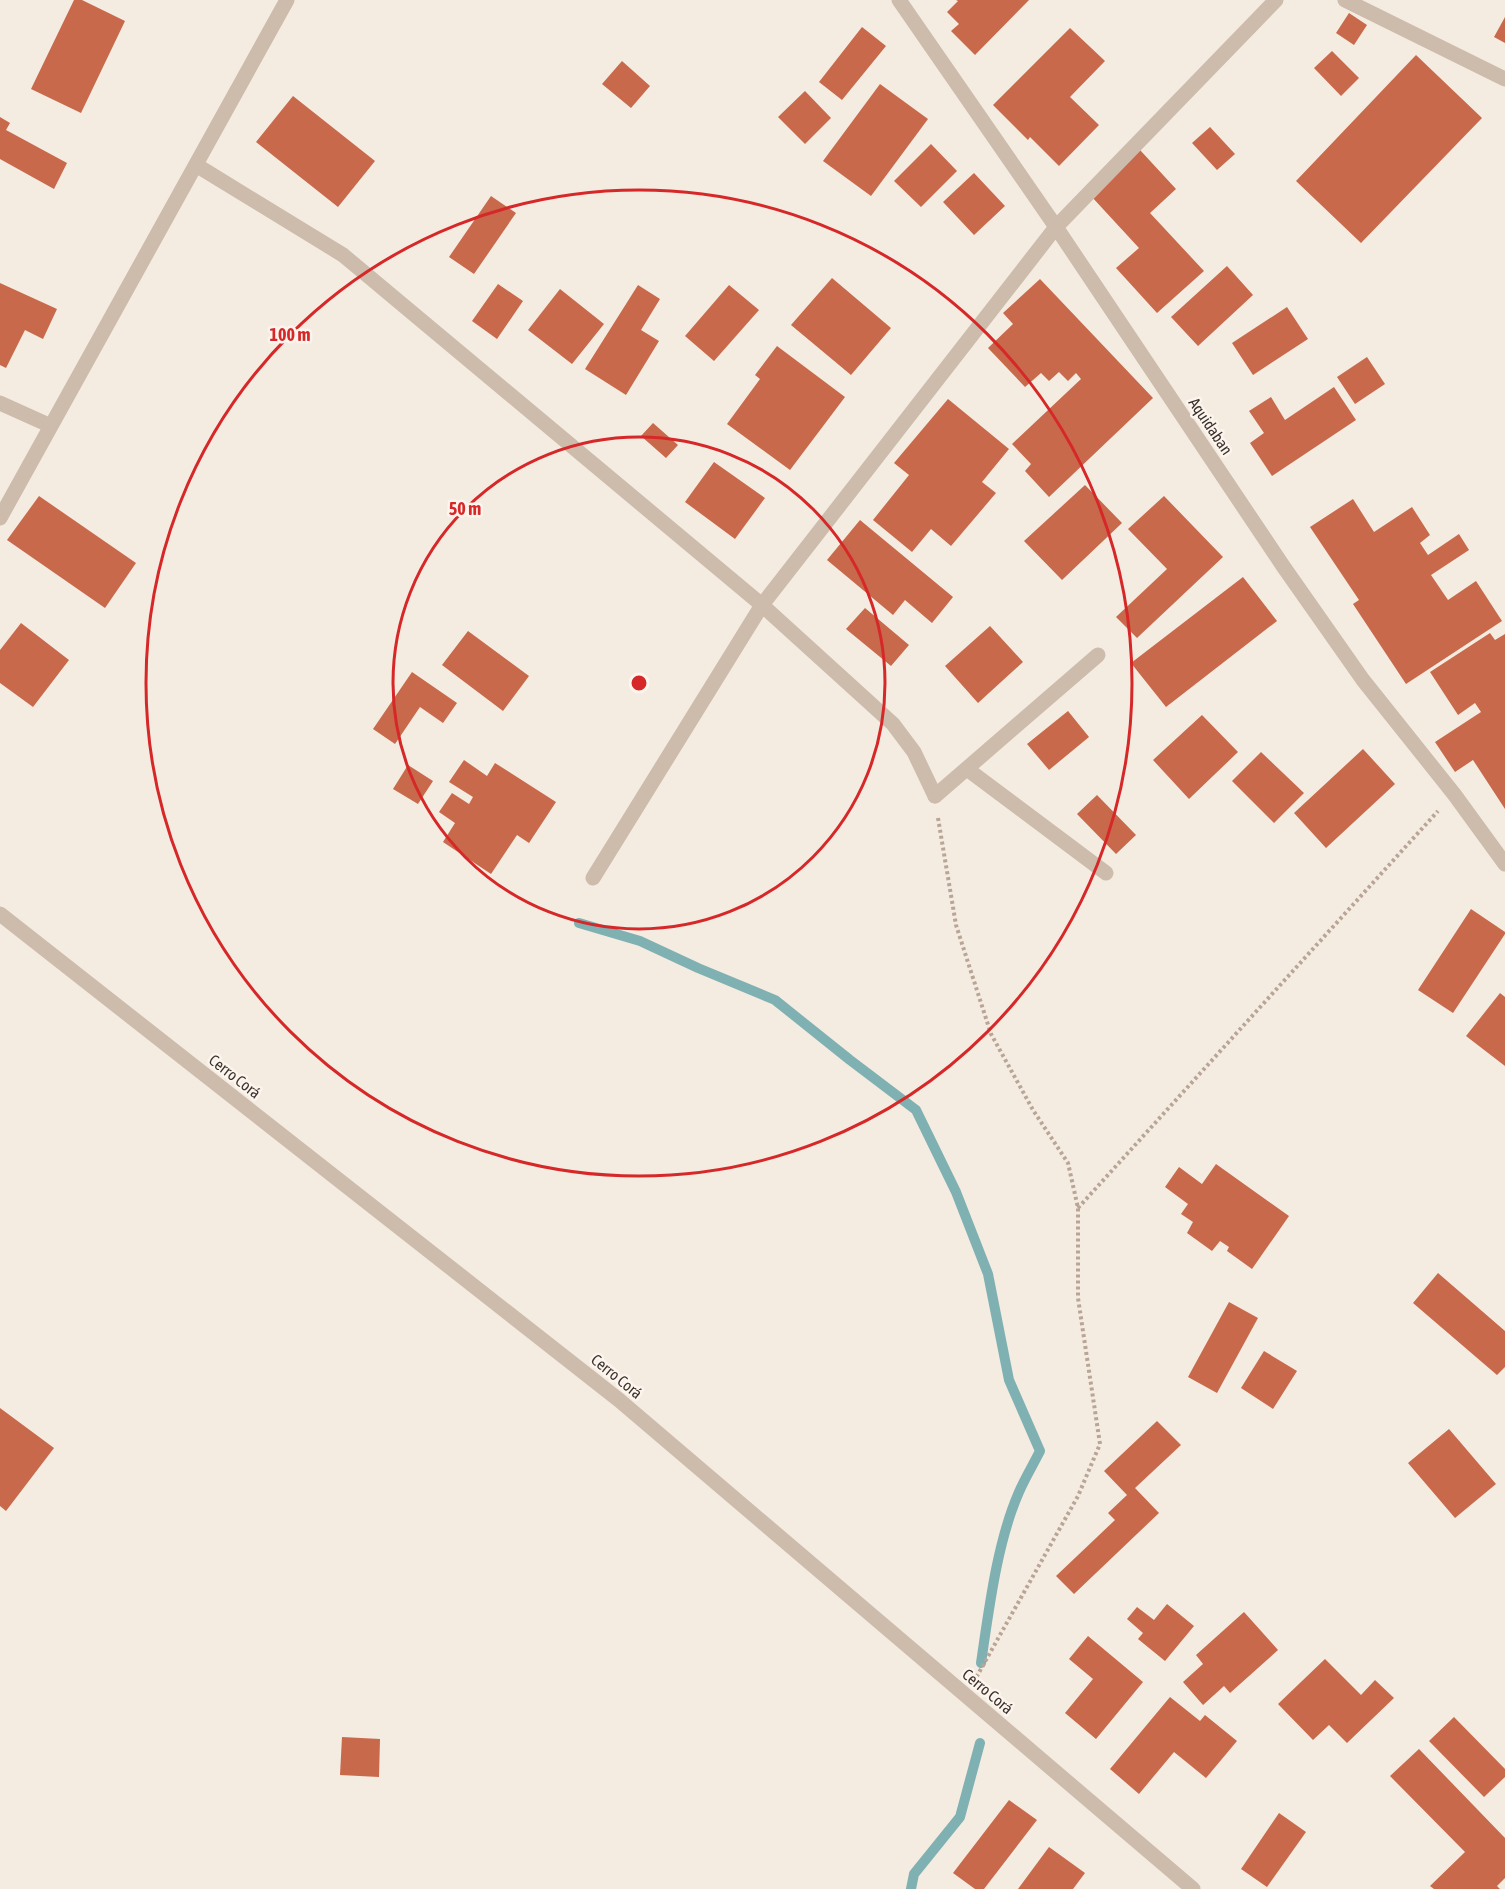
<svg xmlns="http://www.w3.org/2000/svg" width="1505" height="1889" font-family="'Asap Condensed',sans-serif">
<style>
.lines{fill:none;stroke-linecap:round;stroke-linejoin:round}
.stream{stroke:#7fb0b2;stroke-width:10}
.building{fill:#c8694b}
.path{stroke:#b9a596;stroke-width:4;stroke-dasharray:3 3;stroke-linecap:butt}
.lane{stroke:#cdbbac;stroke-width:15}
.street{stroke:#cdbbac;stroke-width:15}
.ring{fill:none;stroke:#d62828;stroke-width:3}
.labels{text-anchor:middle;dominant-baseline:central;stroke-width:5;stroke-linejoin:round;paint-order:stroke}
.street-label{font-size:16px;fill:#3b302b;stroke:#fbf5ee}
.centre{fill:#d62828;stroke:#fbf5ee;stroke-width:3}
.ring-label{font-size:18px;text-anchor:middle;font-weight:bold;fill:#d62828;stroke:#fbf5ee;stroke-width:5;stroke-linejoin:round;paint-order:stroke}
</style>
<rect width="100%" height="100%" fill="#f4ebe1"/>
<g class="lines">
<!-- stream -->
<path class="stream" d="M579,923L640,941L698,968L775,1000L850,1060L916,1110L956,1192L988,1274L1009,1380L1040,1451C1033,1465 1025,1478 1019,1492C997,1542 989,1609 981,1663
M911,1889L914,1874L960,1817L980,1743"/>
</g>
<!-- building -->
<path class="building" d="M74,0H82L125,21L81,113L31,89Z
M956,0H1029L975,55L951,31L959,24L947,12L958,1Z
M1349,13L1367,25L1354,45L1336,33Z
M1505,17V43L1494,37Z
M862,27L886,46L842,100L819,82Z
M1070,28L1105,61L1070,97L1099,125L1059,166L1030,137L1028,140L993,105Z
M1332,51L1359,78L1341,96L1314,68Z
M1416,55L1482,118L1361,243L1296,181Z
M622,61L650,86L631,108L602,84Z
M880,84L928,119L871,196L823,161Z
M805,91L831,118L805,144L778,117Z
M293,96L375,161L338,207L256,142Z
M0,117L10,123L6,130L67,163L54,189L0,159Z
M1210,127L1235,154L1217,170L1192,143Z
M931,144L957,171L921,207L894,181Z
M1140,150L1176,189L1150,213L1204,271L1157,313L1116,268L1139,248L1091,196Z
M974,173L1005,206L974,235L943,202Z
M491,196L516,213L474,274L449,257Z
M1227,266L1253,295L1198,346L1171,317Z
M832,278L891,328L851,375L791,325Z
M1040,279L1153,398L1049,497L1025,471L1031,464L1012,444L1081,379L1076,373L1068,381L1059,372L1049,381L1041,373L1025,387L988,348L1013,324L1003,313Z
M0,283L57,309L43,339L25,330L6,368L0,365Z
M498,284L523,301L497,339L472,321Z
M638,285L660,299L641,330L659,341L626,395L585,369Z
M729,285L759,310L714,361L685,336Z
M560,289L604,324L572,364L528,330Z
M1287,307L1308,339L1253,375L1232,343Z
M777,346L845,397L790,470L727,424L760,379L755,375Z
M1367,357L1385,384L1355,404L1337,377Z
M1334,387L1356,420L1272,476L1250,443L1264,433L1249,411L1271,397L1285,420Z
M948,399L1009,449L982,482L996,493L951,546L931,529L912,552L873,520L909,475L894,463Z
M653,423L678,445L666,458L641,436Z
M714,462L765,498L735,539L685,502Z
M1085,485L1122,523L1062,580L1024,541Z
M39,496L136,563L105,608L7,540Z
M1164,496L1223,557L1137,638L1116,617L1167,569L1128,529Z
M1353,499L1374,532L1412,507L1430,535L1420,543L1428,555L1459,534L1469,550L1431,575L1448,600L1476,581L1502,621L1406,684L1353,604L1359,600L1310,527Z
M860,520L953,597L932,623L905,600L893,615L827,560Z
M1243,577L1277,621L1166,707L1131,663Z
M865,608L909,645L891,666L846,629Z
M21,623L69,660L33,707L0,683V650Z
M990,626L1023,662L978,703L945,666Z
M468,631L529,676L503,711L442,665Z
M1490,633L1495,640L1505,634V809L1473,760L1455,772L1435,742L1481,712L1475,703L1458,715L1430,672Z
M412,672L457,703L443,723L420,707L395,744L373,729Z
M1068,711L1089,737L1049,770L1027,744Z
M1202,715L1238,752L1189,799L1153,760Z
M1363,749L1395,784L1326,848L1294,813Z
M1261,752L1304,793L1274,823L1232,781Z
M464,760L487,776L495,763L556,802L529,843L517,835L491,874L443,842L455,823L439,812L452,793L469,804L473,797L449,782Z
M408,765L433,781L418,804L393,789Z
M1097,795L1136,835L1116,854L1077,814Z
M1471,909L1505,932V934L1453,1013L1418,990Z
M1500,993L1505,997V1066L1466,1036Z
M1216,1164L1289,1216L1252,1269L1227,1251L1229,1247L1220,1241L1212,1251L1187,1233L1193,1222L1181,1214L1188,1204L1165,1187L1179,1167L1202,1184Z
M1438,1273L1505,1331V1367L1497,1375L1413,1303Z
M1229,1302L1258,1318L1217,1393L1188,1377Z
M1264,1351L1297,1371L1273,1409L1241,1388Z
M0,1408L54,1448L6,1511L0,1506Z
M1157,1421L1181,1445L1135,1488L1159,1513L1074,1594L1056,1576L1115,1520L1108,1513L1127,1495L1104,1471Z
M1449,1429L1496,1484L1455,1518L1408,1463Z
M1167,1604L1194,1626L1165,1661L1138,1639L1143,1633L1127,1619L1137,1607L1154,1620Z
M1244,1612L1278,1650L1230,1693L1224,1686L1203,1705L1183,1682L1203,1664L1196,1655Z
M1088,1636L1143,1682L1096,1739L1065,1713L1093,1679L1069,1659Z
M1325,1659L1361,1695L1375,1680L1394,1698L1347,1743L1329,1725L1313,1740L1278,1704Z
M1170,1697L1200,1721L1205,1715L1237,1741L1206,1778L1174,1752L1139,1794L1110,1769Z
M1454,1717L1505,1769V1777L1484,1797L1429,1741Z
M342,1737L380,1739L379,1777L340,1775Z
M1419,1749L1505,1838V1878L1497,1886L1500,1889H1434L1430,1886L1465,1852L1390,1776Z
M1009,1800L1037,1820L984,1889H975L953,1873Z
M1279,1813L1306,1832L1267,1887L1241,1869Z
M1049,1847L1085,1873L1073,1889H1018Z"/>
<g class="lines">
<!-- path -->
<path class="path" d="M938,818L956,925L991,1034L1033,1110L1068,1163L1078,1208V1298L1100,1444L1078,1496L977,1676
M1078,1208L1438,811"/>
<!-- lane -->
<path class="lane" d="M967,769L1106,873
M935,796L1098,655"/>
<!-- street -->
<path class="street" d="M899,0L1056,227L1283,566L1363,680L1454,794L1505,864
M1345,0L1505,79
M196,165L343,255L762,605L893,724L914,752L935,796
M0,403L51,426
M0,518L287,0
M593,878L762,605L1056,227L1276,0
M0,914L619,1400L1193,1889"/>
</g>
<!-- distance rings -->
<g class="ring">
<circle cx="639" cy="683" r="246"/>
<circle cx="639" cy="683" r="493"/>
</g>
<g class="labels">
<!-- street labels -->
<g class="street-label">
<text transform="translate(1211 426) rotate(56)">Aquidaban</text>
<text transform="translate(235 1076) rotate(38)">Cerro Corá</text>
<text transform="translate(617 1376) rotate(39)">Cerro Corá</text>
<text transform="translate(988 1691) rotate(40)">Cerro Corá</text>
</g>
</g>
<circle cx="639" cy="683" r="9" class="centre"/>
<g class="ring-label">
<text x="290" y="341">100 m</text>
<text x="465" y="515">50 m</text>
</g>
</svg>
